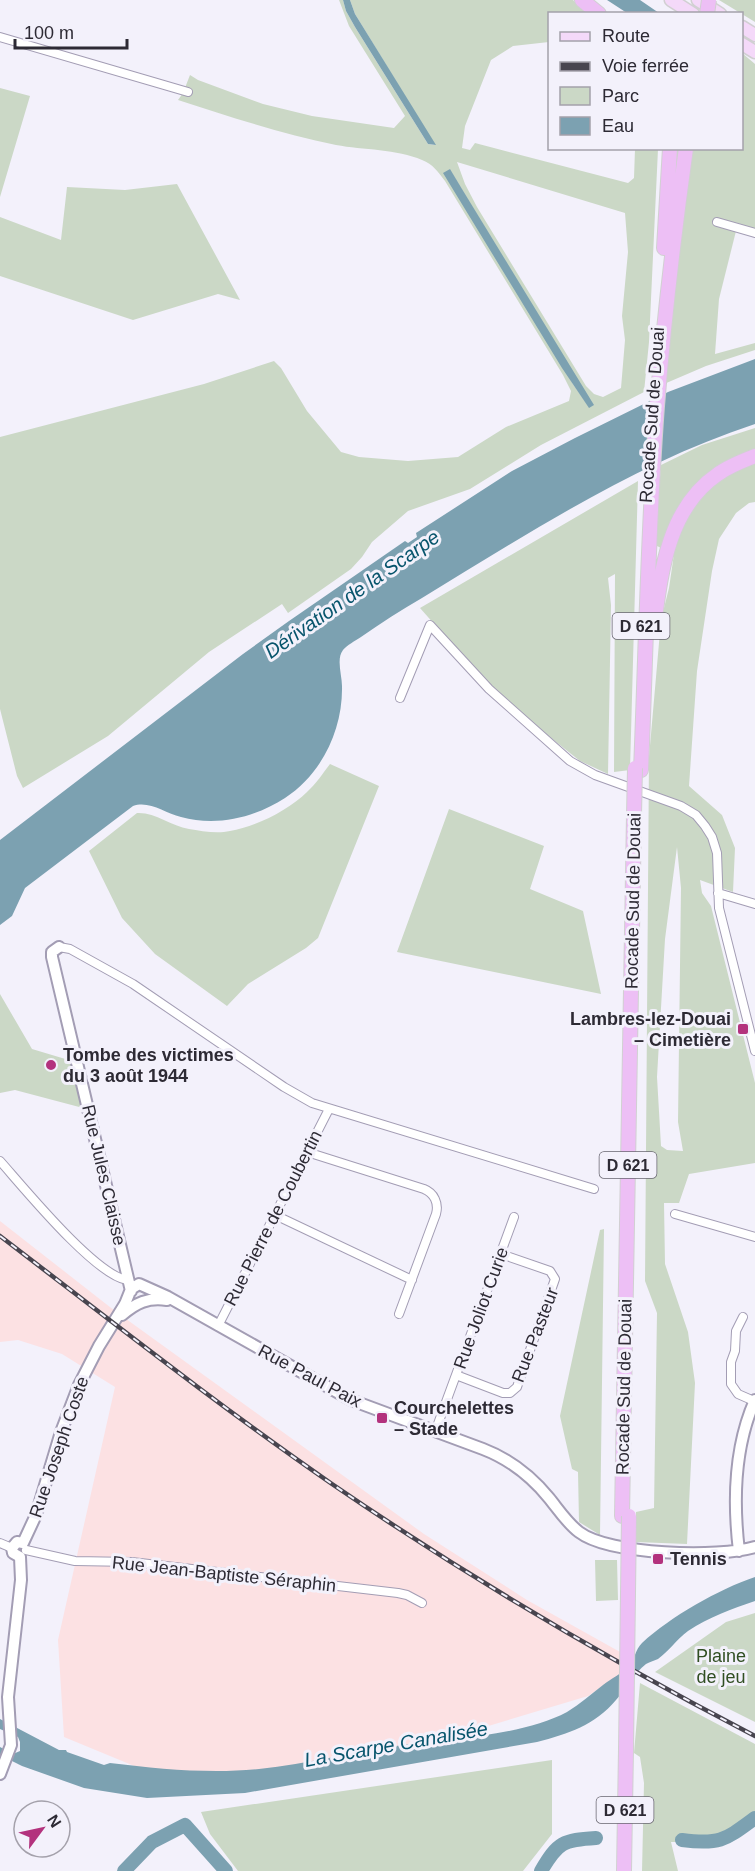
<svg xmlns="http://www.w3.org/2000/svg" width="755" height="1871" font-family="Arial,sans-serif">
<style>
.industrial{fill:#fce1e3}
.green{fill:#cbd8c6;fill-rule:evenodd}
.water{fill:#7ca1b1}
.lines{fill:none;stroke-linecap:round;stroke-linejoin:round}
.river{stroke:#7ca1b1;stroke-width:14}
.street-casing{stroke:#a39db4;stroke-width:10}
.secondary-casing{stroke:#a39db4;stroke-width:14}
.primary-casing{stroke:#d1d0d2;stroke-width:15}
.highway-casing{stroke:#d1d0d2;stroke-width:16}
.street{stroke:#fff;stroke-width:8}
.secondary{stroke:#fff;stroke-width:10}
.primary{stroke:#f4d9f9;stroke-width:12}
.highway{stroke:#edbff5;stroke-width:14}
.rail-casing{stroke:#48454f;stroke-width:4.5}
.rail{stroke:#f3f1fb;stroke-width:2;stroke-dasharray:7;stroke-linecap:butt}
.highway-bridge-casing{stroke:#d1d0d2;stroke-width:16;stroke-linecap:butt}
.highway-bridge{stroke:#edbff5;stroke-width:14}
.poi-dot{fill:#b3327d;stroke:#f3f1fb;stroke-width:2}
.labels{text-anchor:middle;dominant-baseline:central;stroke-width:6;stroke-linejoin:round;paint-order:stroke}
.shield{fill:#f3f1fb;stroke:#686670;stroke-width:1.5}
.shield-label{font-size:16px;font-weight:bold;fill:#2d2a34}
.street-label{font-size:18px;fill:#2d2a34;stroke:#f3f1fb}
.poi-label{font-size:18px;font-weight:bold;fill:#2d2a34;stroke:#f3f1fb;text-anchor:start}
.park-label{font-size:18px;fill:#314f23;stroke:#f3f1fb}
.water-label{font-size:20px;font-style:italic;fill:#07546c;stroke:#f3f1fb}
</style>
<rect width="100%" height="100%" fill="#f3f1fb"/>
<!-- industrial -->
<path class="industrial" d="M0,1221L115,1311L424,1534L527,1600L638,1662L588,1696L299,1783L173,1782L64,1737L58,1640L115,1387L62,1354L18,1340L0,1342Z"/>
<!-- green -->
<path class="green" d="M339,0H343L346,11L355,27L428,144L435,145L355,14L350,0H573L586,13L550,14L549,42L513,46L491,60L465,126L462,148L470,150L475,143L628,183L634,178L635,149H658L649,342L644,392L541,445L470,489L408,511L372,542L362,557L351,569L288,613L282,604L209,652L108,736L23,788L17,776L0,709V437L204,384L274,361L281,368L307,411L341,452L359,457L408,461L458,457L506,427L569,401L571,391L563,375L445,181C438,172 433,164 422,160C397,149 363,150 336,145C283,134 230,117 178,100L183,93L190,75L198,80L263,104L312,116L394,128L405,116L349,26ZM457,162L625,213L628,252L622,316L625,340L621,388L603,397L594,394L586,386L477,207L465,184ZM449,169L450,170L593,405L589,407L573,384Z
M719,0H755V22Z
M742,53L755,64V230L737,227L719,299L715,354L755,343V350L706,366L664,384L691,149L742,148Z
M0,88L30,96L0,197Z
M177,184L240,300L218,294L133,320L0,276V217L61,240L67,187L125,190Z
M755,428V502L749,503L736,513L719,539L712,571L697,671L689,786L722,815L735,848L733,892L700,880L702,893L711,906L755,1083V1163L689,1174L679,1203H664L665,1264L688,1332L695,1383L687,1544L636,1542V1512L654,1508L657,1313L645,1281L649,757L661,620L669,588L674,554L657,546V515L661,465L702,445ZM677,847L681,888L678,1122L683,1151L667,1150L661,1146L657,1077L665,939Z
M638,481L630,770L614,772L615,574L608,578L611,605L608,774L580,761L507,703L474,669L420,608Z
M330,764L379,786L318,938L306,948L248,984L227,1006L155,954L122,918L89,851L137,813C155,812 171,826 189,829C201,831 217,834 230,831C255,827 289,810 307,792C316,784 323,773 330,764Z
M449,809L544,846L530,889L583,911L601,994L397,952Z
M0,994L32,1049L72,1061L83,1108L15,1090L0,1093Z
M604,1229L600,1535L579,1522L578,1472L572,1469L560,1416L600,1230Z
M595,1560H617L618,1600L596,1601Z
M755,1613V1722L655,1672L726,1622Z
M640,1683L755,1744V1822L725,1842H671L678,1871H642L644,1783L640,1757L634,1753Z
M552,1760V1834L523,1871H238L210,1834L201,1812Z"/>
<!-- water -->
<path class="water" d="M343,0H350L355,14L436,145L428,144L355,27L346,11Z
M607,0H640L659,13H627Z
M450,169L462,189L594,405L589,408L562,368L443,173Z
M755,359V424C636,463 529,533 422,598C401,610 381,623 361,637C355,641 347,645 343,650C336,659 342,675 342,686C343,729 322,774 285,798C254,818 216,827 181,817C165,813 149,800 133,806L25,888L12,916L0,925V840L243,654L289,621L405,541L408,543L417,537L416,533L512,471L575,438L668,392Z
M755,1577V1601C732,1609 709,1617 688,1631C677,1639 668,1652 658,1659C654,1661 649,1662 646,1664C634,1673 626,1689 616,1700C595,1725 568,1734 537,1742L245,1793L147,1798L84,1788L22,1766L12,1761V1758L0,1754V1747L13,1754L20,1751V1742L18,1737L0,1729V1719L59,1750H66L67,1752L104,1765L110,1763C160,1769 210,1774 259,1769C308,1764 355,1751 403,1745C452,1739 524,1735 567,1712C580,1704 591,1694 603,1685C612,1678 621,1674 629,1666C635,1659 635,1650 642,1643C670,1617 719,1589 755,1577Z"/>
<g class="lines">
<!-- river -->
<path class="river" d="M682,1840C720,1845 725,1840 755,1818
M124,1871L152,1842L185,1825L226,1871
M541,1871C558,1842 563,1840 596,1838"/>
<defs>
<path id="street" d="M0,37L188,92
M717,222L755,233
M400,698L430,625L489,689L570,761L595,775L681,806L696,815L705,826L712,837L717,853L719,908L755,1051
M718,893L755,904
M59,947L70,949L133,984L284,1087L312,1103L594,1189
M307,1152L424,1189C434,1193 439,1203 436,1214L399,1314
M0,1161C24,1188 95,1275 127,1280
M675,1214L755,1237
M275,1215L412,1280
M743,1317L736,1331L735,1351L731,1362V1384L738,1394L754,1401
M218,1326L329,1109
M456,1375L503,1393H510L517,1387L555,1279L550,1271L501,1254
M435,1432L514,1217
M0,1543L12,1548
M26,1550L75,1561L132,1562L398,1593L407,1595L422,1603"/>
<path id="secondary" d="M59,947L52,952V957L131,1291
M122,1315C136,1303 148,1297 167,1300
M23,1543L36,1515L61,1432L79,1385L99,1346L125,1304L131,1289L139,1284L168,1297L351,1400L483,1449C509,1459 531,1476 549,1498C558,1509 567,1523 579,1532C609,1555 719,1558 755,1547
M739,1551C733,1501 734,1447 755,1400
M20,1557L13,1553L12,1548L17,1542L23,1543
M0,1774L11,1745L8,1697L21,1580L20,1557"/>
<path id="primary" d="M671,0L693,14
M698,0L720,14
M742,27L755,35
M742,44L755,52"/>
<path id="highway" d="M582,0L599,14
M664,248L670,148
M654,626C661,571 668,508 718,474C729,466 742,461 755,456
M641,770C646,649 648,527 657,406C664,320 674,234 686,148
M622,1516L634,815
M624,1871L626,1749"/>
</defs>
<!-- street casing -->
<use href="#street" class="street-casing"/>
<!-- secondary casing -->
<use href="#secondary" class="secondary-casing"/>
<!-- primary casing -->
<use href="#primary" class="primary-casing"/>
<!-- highway casing -->
<use href="#highway" class="highway-casing"/>
<!-- street -->
<use href="#street" class="street"/>
<!-- secondary -->
<use href="#secondary" class="secondary"/>
<!-- primary -->
<use href="#primary" class="primary"/>
<!-- highway -->
<use href="#highway" class="highway"/>
<defs>
<path id="rail" d="M0,1236C110,1320 219,1406 332,1484C468,1577 609,1660 755,1736"/>
</defs>
<!-- rail casing -->
<use href="#rail" class="rail-casing"/>
<!-- rail -->
<use href="#rail" class="rail"/>
<defs>
<path id="highway-bridge" d="M707,14L709,0
M634,815L635,768
M626,1749L629,1516"/>
</defs>
<!-- highway-bridge casing -->
<use href="#highway-bridge" class="highway-bridge-casing"/>
<!-- highway-bridge -->
<use href="#highway-bridge" class="highway-bridge"/>
</g>
<!-- markers -->
<g class="poi-dot">
<rect x="737" y="1023" width="12" height="12" rx="3"/>
<circle cx="51" cy="1065" r="6"/>
<rect x="376" y="1412" width="12" height="12" rx="3"/>
<rect x="652" y="1553" width="12" height="12" rx="3"/>
</g>
<g class="labels">
<!-- shield labels -->
<g class="shield">
<rect x="612.5" y="613" width="57" height="26" rx="4.5"/>
<rect x="599.5" y="1152" width="57" height="26" rx="4.5"/>
<rect x="596.5" y="1797" width="57" height="26" rx="4.5"/>
</g>
<g class="shield-label">
<text x="641" y="626">D 621</text>
<text x="628" y="1165">D 621</text>
<text x="625" y="1810">D 621</text>
</g>
<!-- street labels -->
<g class="street-label">
<text transform="translate(652 415) rotate(-86)">Rocade Sud de Douai</text>
<text transform="translate(633 901) rotate(-89)">Rocade Sud de Douai</text>
<text transform="translate(104 1175) rotate(77)">Rue Jules Claisse</text>
<text transform="translate(273 1218) rotate(-63)">Rue Pierre de Coubertin</text>
<text transform="translate(481 1308) rotate(-70)">Rue Joliot Curie</text>
<text transform="translate(535 1335) rotate(-69)">Rue Pasteur</text>
<text transform="translate(310 1376) rotate(28)">Rue Paul Paix</text>
<text transform="translate(624 1387) rotate(-89)">Rocade Sud de Douai</text>
<text transform="translate(59 1447) rotate(-71)">Rue Joseph Coste</text>
<text transform="translate(224 1574) rotate(6)">Rue Jean-Baptiste Séraphin</text>
</g>
<!-- poi labels -->
<g class="poi-label">
<text x="731" y="1019" text-anchor="end">Lambres-lez-Douai<tspan x="731" dy="21">– Cimetière</tspan></text>
<text x="63" y="1055">Tombe des victimes<tspan x="63" dy="21">du 3 août 1944</tspan></text>
<text x="394" y="1408">Courchelettes<tspan x="394" dy="21">– Stade</tspan></text>
<text x="670" y="1559">Tennis</text>
</g>
<!-- park labels -->
<g class="park-label">
<text x="721" y="1656">Plaine<tspan x="721" dy="21">de jeu</tspan></text>
</g>
<!-- water labels -->
<g class="water-label">
<text transform="translate(352 594) rotate(-35)">Dérivation de la Scarpe</text>
<text transform="translate(396 1744) rotate(-10)">La Scarpe Canalisée</text>
</g>
</g>
<!-- legend -->
<rect x="548" y="12" width="195" height="138" fill="#f3f1fb" stroke="#a4a1ab" stroke-width="1.5"/>
<rect x="560" y="32" width="30" height="9" fill="#f4d9f9" stroke="#a4a1ab" stroke-width="1.5"/>
<text x="602" y="42" font-size="18" fill="#2d2a34">Route</text>
<rect x="560" y="62" width="30" height="9" fill="#48454f" stroke="#a4a1ab" stroke-width="1.5"/>
<text x="602" y="72" font-size="18" fill="#2d2a34">Voie ferrée</text>
<rect x="560" y="87" width="30" height="18" fill="#cbd8c6" stroke="#a4a1ab" stroke-width="1.5"/>
<text x="602" y="102" font-size="18" fill="#2d2a34">Parc</text>
<rect x="560" y="117" width="30" height="18" fill="#7ca1b1" stroke="#a4a1ab" stroke-width="1.5"/>
<text x="602" y="132" font-size="18" fill="#2d2a34">Eau</text>
<!-- north arrow -->
<g transform="translate(42 1829) rotate(57)"><circle r="28" fill="#f3f1fb" stroke="#a4a1ab" stroke-width="1.5"/>
<path d="M0-4.5L10 22L0 15L-10 22Z" fill="#b3327d"/>
<text y="-9" font-size="16" font-weight="bold" text-anchor="middle" fill="#2d2a34">N</text>
</g>
<!-- scale -->
<path d="M15 39v9h112v-9" fill="none" stroke="#2d2a34" stroke-width="3"/>
<text x="24" y="39" font-size="18" fill="#2d2a34" stroke="#f3f1fb" stroke-width="4.5" paint-order="stroke">100 m</text>
</svg>
